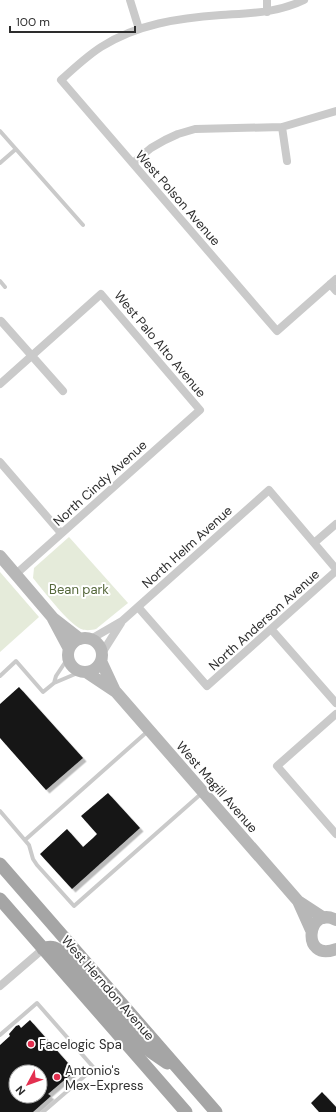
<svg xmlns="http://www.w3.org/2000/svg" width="336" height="1112" font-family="'DM Sans',sans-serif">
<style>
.green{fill:#e5ebda}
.building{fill:#141414;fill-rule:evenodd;filter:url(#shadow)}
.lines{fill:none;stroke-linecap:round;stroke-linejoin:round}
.lane{stroke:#cacaca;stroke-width:4}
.street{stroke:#cacaca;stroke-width:8}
.secondary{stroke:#b7b7b7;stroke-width:12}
.primary{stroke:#a5a5a5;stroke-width:13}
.poi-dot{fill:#e33050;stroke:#fff;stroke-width:1.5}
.labels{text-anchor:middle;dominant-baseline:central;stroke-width:4;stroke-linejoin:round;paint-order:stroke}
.street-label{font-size:13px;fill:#2d2d2d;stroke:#fff}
.park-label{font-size:13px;fill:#55683b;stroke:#fff}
.poi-label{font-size:13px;fill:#2d2d2d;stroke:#fff;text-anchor:start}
</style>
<defs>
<filter id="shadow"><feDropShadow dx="3.5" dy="3.5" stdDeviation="0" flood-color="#0004"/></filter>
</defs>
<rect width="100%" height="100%" fill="#fff"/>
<!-- green -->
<path class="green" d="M69,537L128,603L96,629C92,630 86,631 81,629C68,623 43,590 33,578L34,568Z
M0,572L39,617L0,652Z"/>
<!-- building -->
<path class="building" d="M19,687L83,758L46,790L0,738V704Z
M108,793L140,828L72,889L40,854L67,829L83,847L93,838L97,834L81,816Z
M30,1020L75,1071L48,1094L51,1096L33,1112H0V1045L10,1036L9,1034L16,1026L19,1025L21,1028ZM16,1072H40V1096H16Z
M322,1092L336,1107V1112H319L311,1103Z"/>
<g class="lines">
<!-- lane -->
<path class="lane" d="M0,131L83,225
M0,163L16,149
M0,281L5,287
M0,676L16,661L43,692L54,683L80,672
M54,683L56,676L68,658
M0,811L29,845L33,859L37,865L74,906L202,793
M25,840L148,731
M0,1035L37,1003L94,1068L43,1112"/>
<!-- street -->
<path class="street" d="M130,0L139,29
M267,0V12
M304,0C278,13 250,13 221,15C179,18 137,24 101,47C87,56 74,68 61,80L277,331L336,279
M282,127L287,161
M133,163L151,148L165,140L178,134L195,129L282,127L336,111
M330,284L336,291
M1,321L63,391
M0,384L101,294L200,410L16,574
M0,462L61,533
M314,543L336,524
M138,607L207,686L336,571
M271,629L336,703
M91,639L122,621L269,490L336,569
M102,653L121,623
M336,714L277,766L336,834
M0,986L43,949"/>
<!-- secondary -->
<path class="secondary" d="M0,556L53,618L80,639
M53,619L69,649
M68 655a17 17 0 1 1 34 0a17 17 0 1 1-34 0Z
M101,661L115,691
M86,672L116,692L298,901L324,918
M298,901L311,930
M336,920C307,904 300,963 336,949"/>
<!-- primary -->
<path class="primary" d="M0,864L216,1112
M0,899L186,1112
M43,949C52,945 56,948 63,954L143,1044L151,1052L167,1063"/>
</g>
<!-- markers -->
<g class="poi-dot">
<circle cx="31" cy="1044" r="4"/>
<circle cx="57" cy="1077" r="4"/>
</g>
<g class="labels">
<!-- street labels -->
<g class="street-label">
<text transform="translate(178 198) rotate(49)">West Polson Avenue</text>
<text transform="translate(160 344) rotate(50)">West Palo Alto Avenue</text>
<text transform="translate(100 483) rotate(-42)">North Cindy Avenue</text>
<text transform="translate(187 547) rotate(-42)">North Helm Avenue</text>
<text transform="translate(264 620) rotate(-42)">North Anderson Avenue</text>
<text transform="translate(217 787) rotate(49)">West Magill Avenue</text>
<text transform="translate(108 988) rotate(49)">West Herndon Avenue</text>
</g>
<!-- park labels -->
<g class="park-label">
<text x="79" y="589">Bean park</text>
</g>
<!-- poi labels -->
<g class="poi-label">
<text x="39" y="1044">Facelogic Spa</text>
<text x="65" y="1070">Antonio's<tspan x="65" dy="15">Mex-Express</tspan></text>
</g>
</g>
<!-- north arrow -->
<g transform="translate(28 1084) rotate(229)"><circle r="19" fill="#ffffff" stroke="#ababab"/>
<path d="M0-3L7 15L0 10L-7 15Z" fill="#e33050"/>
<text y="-6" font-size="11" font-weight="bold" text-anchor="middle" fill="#2d2d2d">N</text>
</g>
<!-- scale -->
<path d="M10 26v6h125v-6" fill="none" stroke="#2d2d2d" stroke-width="2"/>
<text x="16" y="26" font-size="12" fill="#2d2d2d" stroke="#ffffff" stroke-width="3" paint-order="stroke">100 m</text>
</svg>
